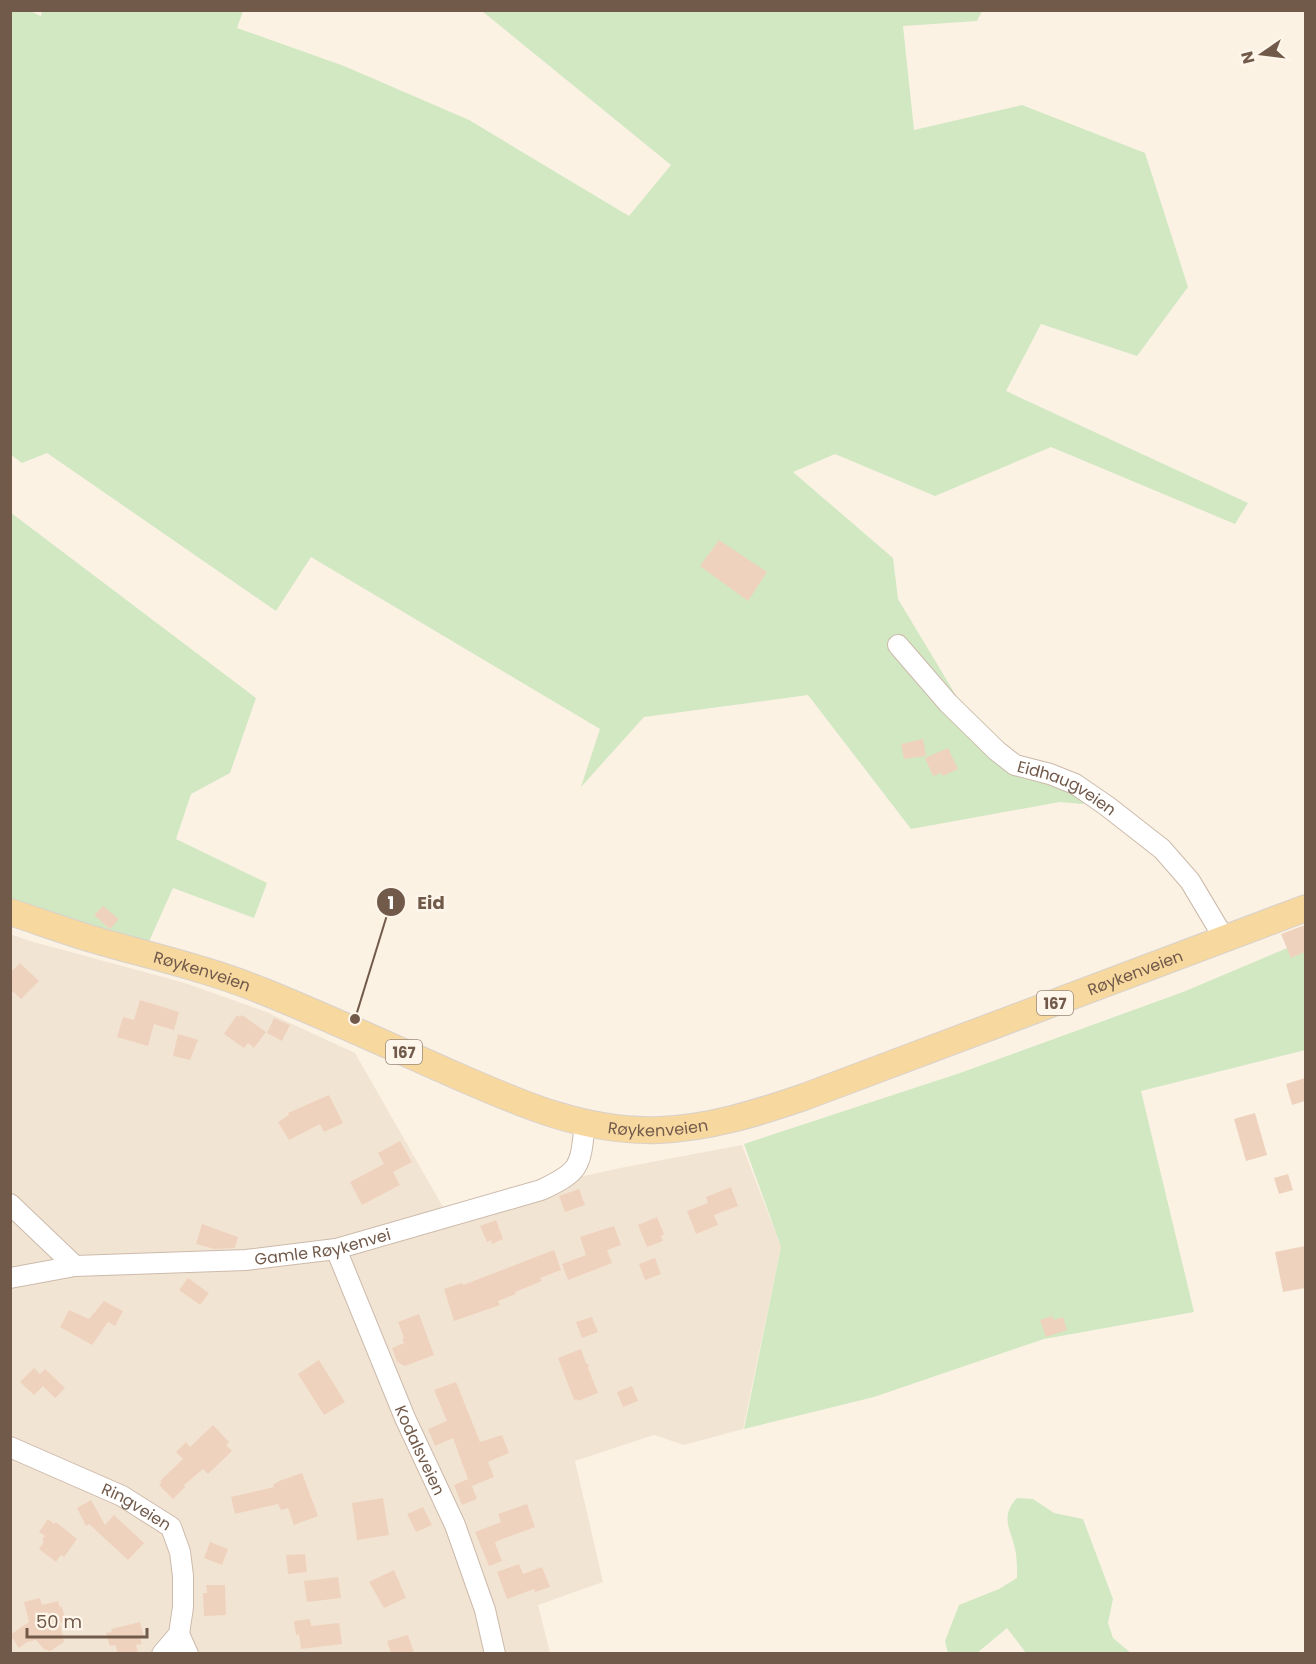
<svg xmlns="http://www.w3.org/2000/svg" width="1316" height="1664" font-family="Poppins,sans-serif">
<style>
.residential{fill:#f2e4d3}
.green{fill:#d1e8c3}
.building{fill:#efd2bd}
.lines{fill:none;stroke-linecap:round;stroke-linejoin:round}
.minor-casing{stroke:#ccbaab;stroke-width:22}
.major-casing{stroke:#d8d1cd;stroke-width:28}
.minor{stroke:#fff;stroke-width:20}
.major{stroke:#f7d89f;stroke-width:26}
.labels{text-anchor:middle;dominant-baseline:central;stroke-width:5;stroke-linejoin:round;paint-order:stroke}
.shield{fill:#fef6ea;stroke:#9c897b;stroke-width:1.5}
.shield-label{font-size:15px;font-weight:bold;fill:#725a4b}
.street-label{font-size:16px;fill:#725a4b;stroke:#fef6ea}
.leader{fill:none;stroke:#725a4b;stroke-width:2}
.callout-dot{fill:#725a4b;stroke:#fef6ea;stroke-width:2}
.mark-label{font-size:18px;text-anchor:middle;font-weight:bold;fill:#fff}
.callout-label{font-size:18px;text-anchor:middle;font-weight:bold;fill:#725a4b;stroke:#fef6ea;stroke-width:5;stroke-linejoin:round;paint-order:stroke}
</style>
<rect width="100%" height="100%" fill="#fbf2e4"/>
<!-- residential -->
<path class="residential" d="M10,934L30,941L185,983L264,1011L355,1053L443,1207L620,1168L742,1145L781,1247L743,1429L684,1445L654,1435L575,1461L603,1582L538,1605L550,1653H11Z"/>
<!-- green -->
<path class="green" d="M42,10L243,11L237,28L344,66L469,120L629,216L671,165L482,11H982L977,21L903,26L914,130L1022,105L1145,153L1188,287L1137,356L1041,324L1006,391L1248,503L1235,524L1051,447L935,496L835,454L793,472L893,558L898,599L981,737L1045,768L1089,801L1082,804L1060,802L911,829L808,695L644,717L581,787L600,729L311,557L276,611L47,453L22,463L10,454V11H30L41,16Z
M10,512L256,698L230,773L191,794L176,839L267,883L254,918L173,888L147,946L11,901Z
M1304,941L1305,1050L1141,1091L1194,1312L1044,1339L874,1397L744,1429L781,1247L744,1144L960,1073L1183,992Z
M1017,1498L1033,1499L1054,1513L1083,1519L1113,1599L1108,1623L1113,1638L1131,1653H1026L1007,1628L977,1653H948L945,1641L959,1605L999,1589L1017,1578C1017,1570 1017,1562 1016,1554C1013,1532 998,1518 1017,1498Z"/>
<!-- building -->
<path class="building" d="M719,540L767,572L748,601L700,566Z
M923,739L926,756L904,759L901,744Z
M948,748L958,769L943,776L941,773L933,776L925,758Z
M103,906L119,919L110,929L94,915Z
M1305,925V952L1291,958L1281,934Z
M20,963L39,981L21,999L10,989V973Z
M140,1000L179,1012L174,1030L154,1024L148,1046L117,1037L123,1017L134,1020Z
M237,1015L240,1017L242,1015L266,1032L254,1048L248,1043L244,1048L224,1034Z
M274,1018L290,1025L282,1041L267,1033Z
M178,1034L198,1040L190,1060L173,1056Z
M1305,1078V1101L1292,1105L1286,1084Z
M329,1095L343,1123L324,1132L320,1124L289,1140L278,1122L289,1115L288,1113Z
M1255,1113L1267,1155L1246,1161L1234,1119Z
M400,1141L412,1162L393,1172L400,1185L362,1205L350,1182L384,1164L378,1153Z
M1288,1174L1293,1190L1279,1194L1274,1178Z
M731,1187L738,1206L714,1215L718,1225L696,1234L687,1211L708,1203L706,1197Z
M579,1189L585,1205L565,1212L559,1196Z
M657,1217L664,1234L661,1236L663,1241L647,1247L638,1225Z
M496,1220L503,1239L492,1244L491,1240L487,1242L480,1226Z
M202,1224L238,1237L235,1248L214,1249L196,1244Z
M614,1226L621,1245L607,1250L612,1263L568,1280L562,1264L586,1255L580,1237Z
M1305,1246V1288L1283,1292L1275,1252Z
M554,1250L561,1270L540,1278L542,1281L515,1292L516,1294L498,1301L500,1305L454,1321L444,1289L462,1283L463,1285Z
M655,1258L661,1274L645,1280L639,1264Z
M188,1278L209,1293L200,1305L179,1290Z
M104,1301L123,1311L115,1326L108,1322L92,1345L60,1327L69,1310L89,1319Z
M419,1314L434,1355L405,1366L397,1362L392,1348L404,1343L402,1339L404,1338L398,1322Z
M1052,1316L1054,1320L1063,1317L1067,1330L1046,1337L1040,1320Z
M592,1317L598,1332L582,1338L576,1322Z
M581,1349L586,1363L589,1365L588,1368L598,1393L578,1401L577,1399L574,1400L558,1358Z
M319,1360L345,1402L324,1415L298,1374Z
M34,1368L40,1374L45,1369L65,1388L55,1398L43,1386L34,1395L20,1382Z
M456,1382L480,1442L502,1435L509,1453L488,1462L494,1477L472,1486L477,1499L462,1505L454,1485L468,1479L453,1438L435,1446L428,1429L447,1421L434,1390Z
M632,1386L638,1401L623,1407L617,1392Z
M213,1425L229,1442L226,1445L232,1451L208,1474L203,1469L184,1485L185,1487L173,1499L159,1485L162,1482L160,1481L183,1459L176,1452L186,1442L190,1447Z
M302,1473L318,1516L294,1525L288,1508L281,1510L278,1504L235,1514L231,1497L274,1487L273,1485L279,1481Z
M383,1498L389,1535L357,1540L352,1503Z
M91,1500L105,1525L114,1515L144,1543L128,1560L89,1524L86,1526L77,1508Z
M527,1504L535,1527L497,1541L495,1543L502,1561L489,1566L475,1532L501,1522L498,1514Z
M423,1507L432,1525L416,1532L407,1514Z
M48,1519L54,1524L56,1522L77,1539L64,1557L61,1555L56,1562L39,1549L44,1542L42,1540L45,1536L39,1532Z
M210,1542L228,1549L222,1565L204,1558Z
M305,1554L307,1572L288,1574L286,1555Z
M519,1564L523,1574L542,1567L550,1587L535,1592L534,1589L507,1599L497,1572Z
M394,1570L406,1598L384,1608L369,1582Z
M338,1577L341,1598L307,1602L304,1581Z
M206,1585H225L226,1615L204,1616L203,1593H207Z
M40,1598L42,1605L58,1601L60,1607H62L66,1622L60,1623L64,1642L50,1651L44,1649L36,1640L27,1642L19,1648L10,1635L29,1622L24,1602Z
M310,1619L311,1626L339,1623L342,1644L301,1649L299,1634L296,1635L294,1621Z
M140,1622L144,1637L140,1638L142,1644L136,1645L138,1653H118L115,1645L110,1646L106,1633L112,1632L111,1629Z
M408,1635L414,1653H391L387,1641Z"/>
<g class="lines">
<defs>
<g id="minor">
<path id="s1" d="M898,645L948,703L997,751L1015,765L1050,774L1075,784L1107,806L1162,849L1190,881L1224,938"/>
<path d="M10,1204L75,1266"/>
<path id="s2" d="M336,1249L405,1418L455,1525L485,1610L495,1654"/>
<path id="s3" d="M10,1278L75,1266L246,1260L336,1249L541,1190C582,1171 580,1166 585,1123"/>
<path id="s4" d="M10,1447L122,1496L171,1527L180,1552L183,1576V1607L179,1634L162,1654"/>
<path d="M179,1634L188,1654"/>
</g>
<g id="major">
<path id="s5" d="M10,912C38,921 65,931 92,939C150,956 209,969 265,992C324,1016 381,1042 439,1068C510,1099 580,1133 659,1130C710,1128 757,1113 804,1097L1306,908"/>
</g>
</defs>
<!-- minor casing -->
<use href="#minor" class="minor-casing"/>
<!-- major casing -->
<use href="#major" class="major-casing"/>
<!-- minor -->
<use href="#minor" class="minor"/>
<!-- major -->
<use href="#major" class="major"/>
</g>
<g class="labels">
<!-- shield labels -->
<g class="shield">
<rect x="1037" y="991" width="36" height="24" rx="4.5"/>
<rect x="386" y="1040" width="36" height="24" rx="4.5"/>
</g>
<g class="shield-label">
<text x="1055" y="1003">167</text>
<text x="404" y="1052">167</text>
</g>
<!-- street labels -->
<g class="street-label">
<text stroke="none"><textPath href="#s1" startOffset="225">Eidhaugveien</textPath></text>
<text stroke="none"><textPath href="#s5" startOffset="201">Røykenveien</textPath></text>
<text stroke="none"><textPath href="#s5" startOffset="1191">Røykenveien</textPath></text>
<text stroke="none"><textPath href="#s5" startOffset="687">Røykenveien</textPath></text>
<text stroke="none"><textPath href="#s3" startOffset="315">Gamle Røykenvei</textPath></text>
<text stroke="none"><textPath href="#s2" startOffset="218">Kodalsveien</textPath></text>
<text stroke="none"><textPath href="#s4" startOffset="140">Ringveien</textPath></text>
</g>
</g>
<!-- callouts -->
<path class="leader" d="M355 1019L391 902"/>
<g class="callout-dot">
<circle cx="355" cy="1019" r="6"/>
<circle cx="391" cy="902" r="15"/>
</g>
<g class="mark-label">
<text x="391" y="909">1</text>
</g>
<g class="callout-label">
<text x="431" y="909">Eid</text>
</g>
<!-- border -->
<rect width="1316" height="1664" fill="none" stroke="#725a4b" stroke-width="24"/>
<!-- north arrow -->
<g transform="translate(1262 54) rotate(256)" stroke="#fef6ea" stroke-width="4.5" paint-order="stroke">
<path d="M0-4.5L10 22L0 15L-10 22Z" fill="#725a4b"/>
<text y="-9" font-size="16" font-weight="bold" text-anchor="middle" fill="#725a4b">N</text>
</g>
<!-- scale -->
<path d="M27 1628v9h120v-9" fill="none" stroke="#725a4b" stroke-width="3"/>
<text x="36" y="1628" font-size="18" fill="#725a4b" stroke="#fef6ea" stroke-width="4.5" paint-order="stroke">50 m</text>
</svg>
